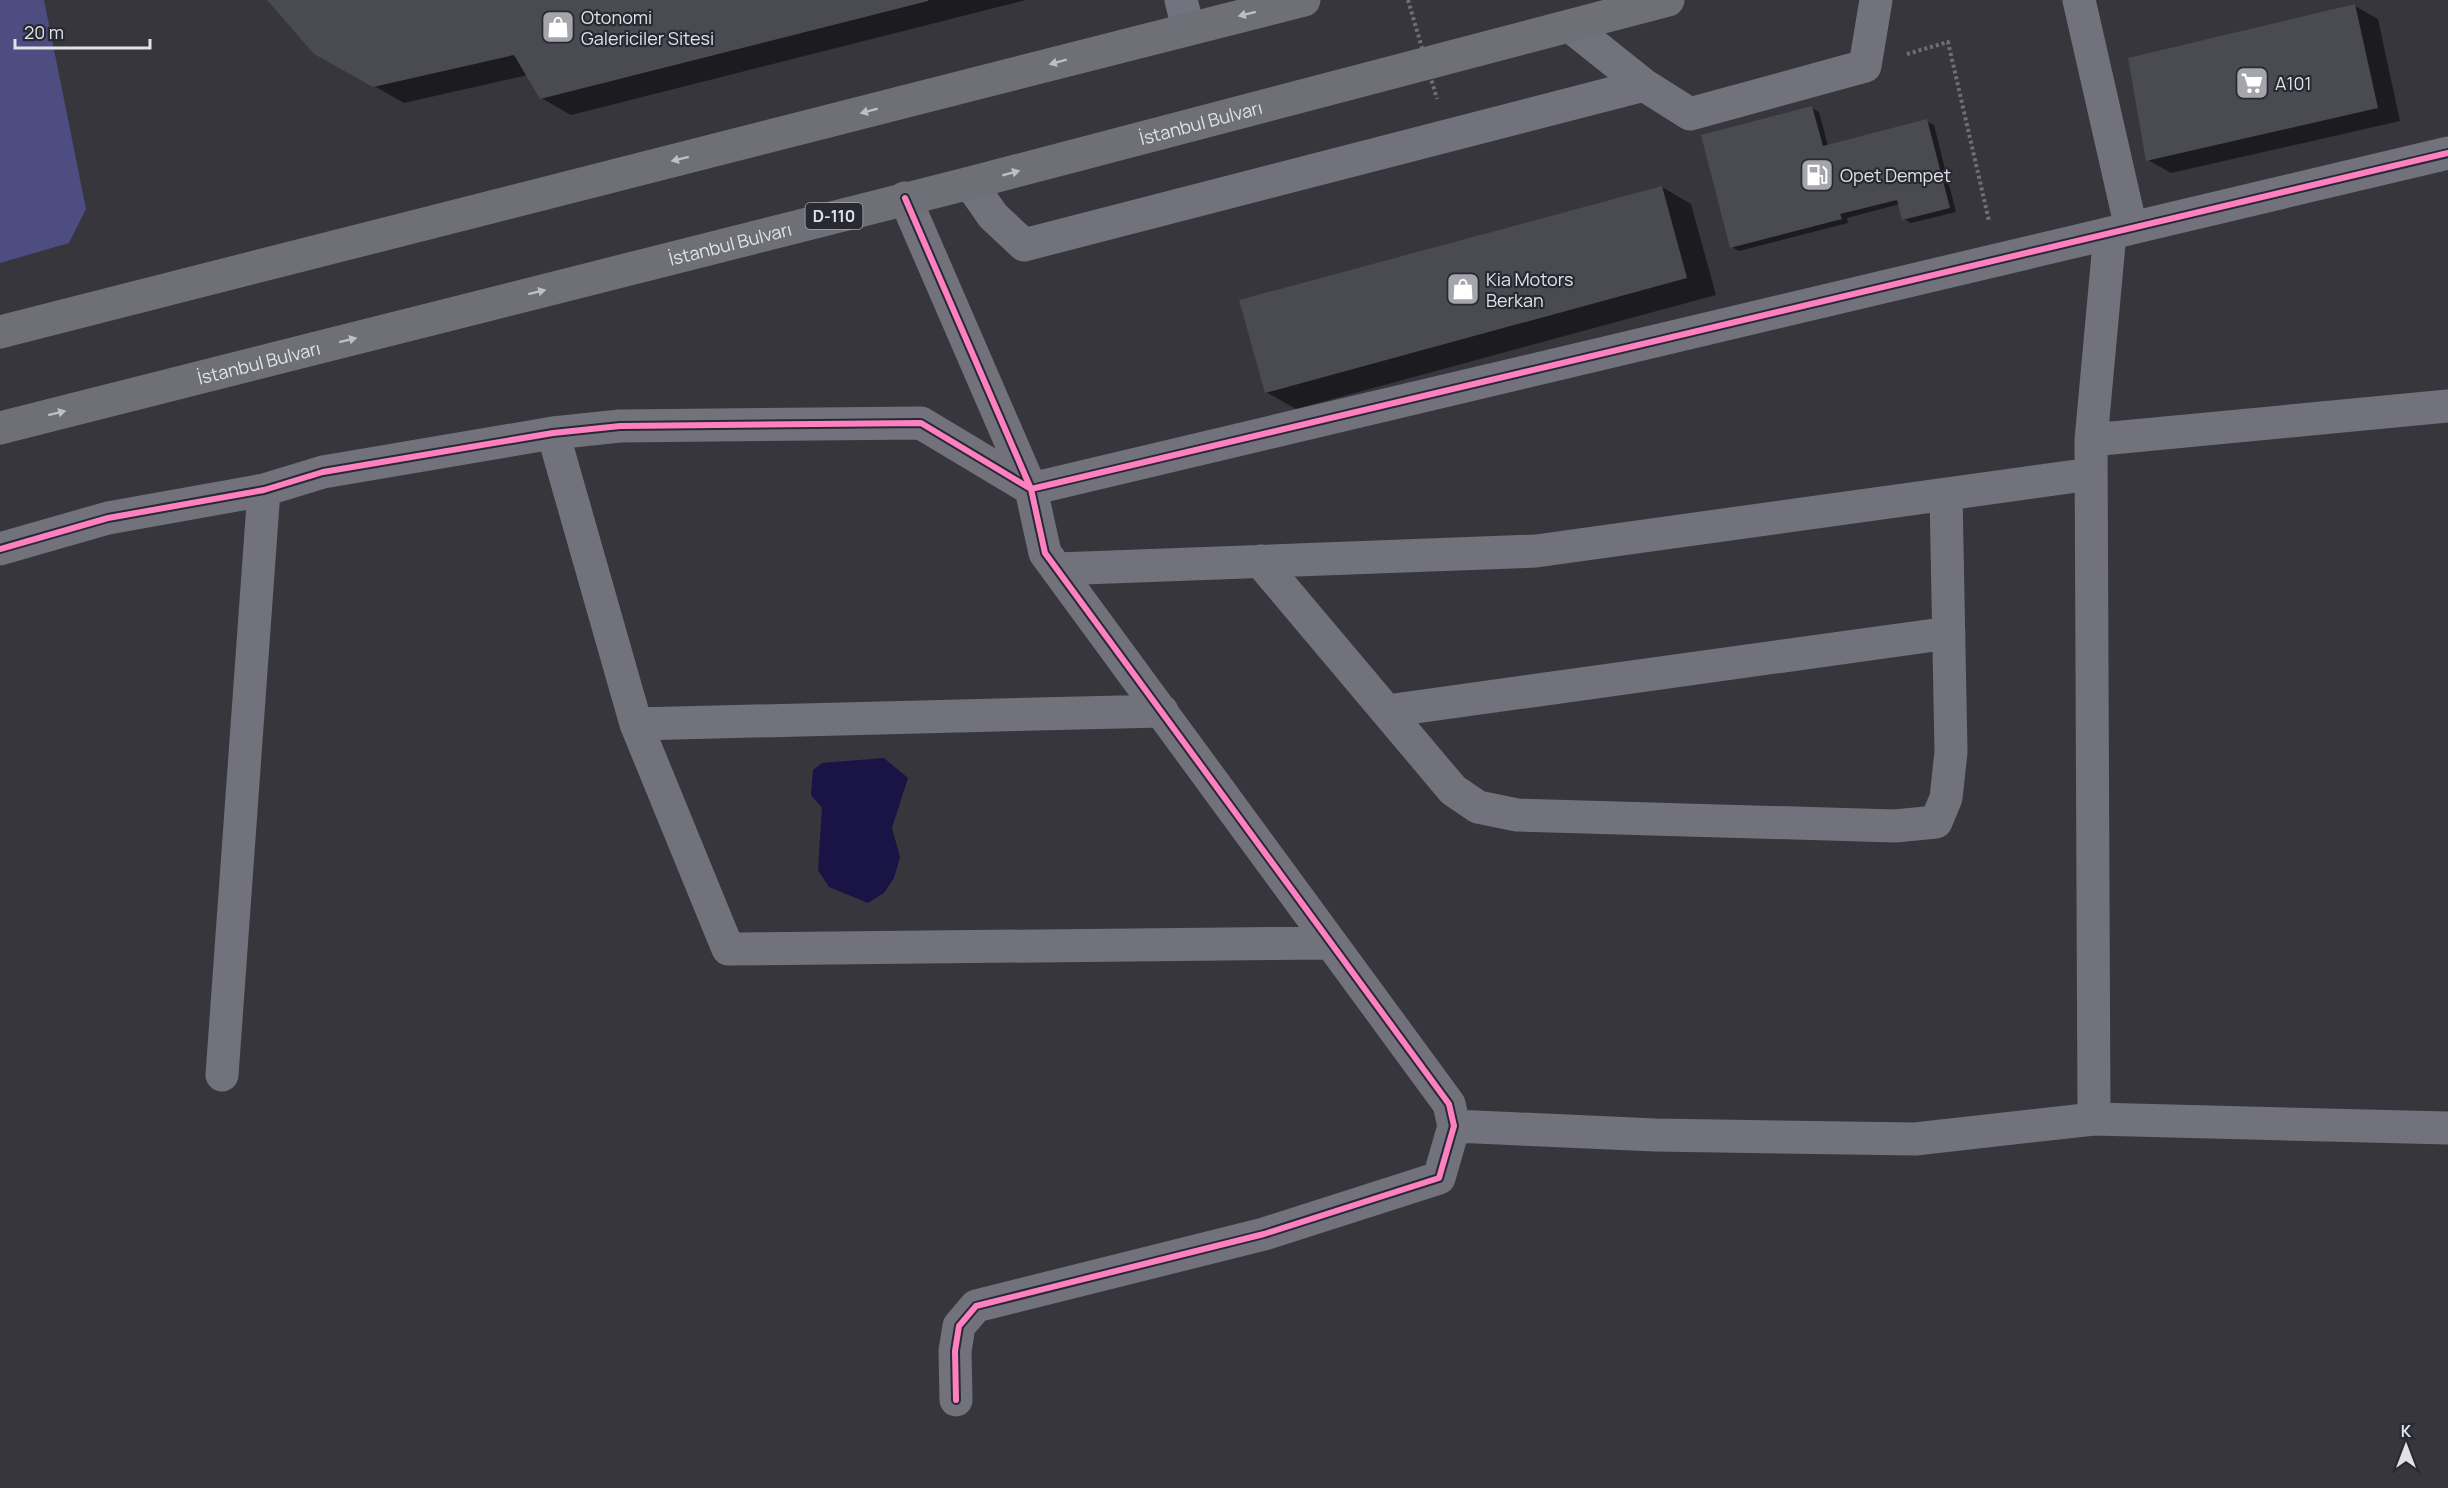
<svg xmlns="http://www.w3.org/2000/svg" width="2448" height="1488" font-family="Manrope,sans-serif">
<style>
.green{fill:#4d4d81}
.water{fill:#1a1345}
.shadow{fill:#0007}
.building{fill:#4a4b50}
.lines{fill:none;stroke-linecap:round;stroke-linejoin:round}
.path{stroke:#6f7077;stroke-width:4;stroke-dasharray:3 3;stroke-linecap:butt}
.minor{stroke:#72727c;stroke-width:33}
.major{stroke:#72737e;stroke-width:33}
.highway{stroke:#6f6f78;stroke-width:33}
.path-bridge{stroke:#6f7077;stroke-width:4;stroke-dasharray:3 3;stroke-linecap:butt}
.cycleway-casing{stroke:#292934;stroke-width:10}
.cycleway{stroke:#ff80c0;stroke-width:6}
.oneway{fill:#bfc0c7}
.labels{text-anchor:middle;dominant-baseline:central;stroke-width:4.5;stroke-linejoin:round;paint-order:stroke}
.shield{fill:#292934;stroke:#aaaab3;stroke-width:1.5}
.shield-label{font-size:16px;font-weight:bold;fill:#e1e2e9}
.poi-label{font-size:18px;fill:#e1e2e9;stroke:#292934;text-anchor:start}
.street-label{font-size:18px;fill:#e1e2e9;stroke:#292934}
</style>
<rect width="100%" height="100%" fill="#36363c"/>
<!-- green -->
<path class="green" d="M0,0H44L86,209L69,243L0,263Z"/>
<!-- water -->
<path class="water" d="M884,758L908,778L892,828L900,857L894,878L884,893L868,903L829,887L818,870L822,808L811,795L813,770L822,763Z"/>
<!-- shadow -->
<path class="shadow" d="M269,0H1026L571,115L541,98L528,75L404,103L315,52Z
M2355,6L2378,19L2400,121L2171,173L2148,160Z
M1812,108L1819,112L1828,146L1926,121L1934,125L1956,212L1911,223L1904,219L1900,204L1847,218L1848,223L1739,251L1732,247Z
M1662,187L1691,204L1716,295L1296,409L1266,392Z"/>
<!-- building -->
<path class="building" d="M267,0H928V1L540,99L514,55L373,87L314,54Z
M2355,4L2378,108L2146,161L2128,58Z
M1812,106L1823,146L1927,119L1950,208L1902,220L1897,200L1840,214L1842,219L1730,248L1701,135Z
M1662,186L1687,278L1265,393L1239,300Z"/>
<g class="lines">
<!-- path -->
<path class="path" d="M1907,54L1948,42L1989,221"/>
<!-- minor -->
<path class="minor" d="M2079,0L2131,228
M1570,26L1644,85L1690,114L1865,66L1876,0
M970,183L993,216L1024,245L1644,85
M905,198L1031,489L1045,553L1449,1104L1454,1126L1439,1178L1264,1234L976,1306L959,1326L955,1351L956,1400
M2110,233L2091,440L2094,1119L2448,1128
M553,433L636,724L728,949L1331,943
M2091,440L2448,406
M0,549L108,518L264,490L323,472L553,433L620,426L921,423L1031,489L2448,153
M1260,561L1453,790L1478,807L1517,815L1895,826L1936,822L1946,798L1951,752L1946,494
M1057,569L1536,551L2091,474
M1387,711L1949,633
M636,724L1162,711
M222,1075L264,490
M1454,1126L1655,1135L1915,1139L2094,1119"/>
<!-- major -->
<path class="major" d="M1181,0L1188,28"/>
<!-- highway -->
<g class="highway">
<path d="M0,332L1304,0"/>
<path id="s1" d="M0,428L970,183L1668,0"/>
</g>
<!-- path-bridge -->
<path class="path-bridge" d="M1408,0L1437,99"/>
<defs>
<path id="cycleway" d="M905,198L1031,489L1045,553L1449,1104L1454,1126L1439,1178L1264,1234L976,1306L959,1326L955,1351L956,1400
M0,549L108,518L264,490L323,472L553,433L620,426L921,423L1031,489L2448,153"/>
</defs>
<!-- cycleway casing -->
<use href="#cycleway" class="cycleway-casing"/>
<!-- cycleway -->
<use href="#cycleway" class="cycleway"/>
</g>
<!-- one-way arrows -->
<defs><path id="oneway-solid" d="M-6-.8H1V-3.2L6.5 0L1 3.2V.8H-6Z" transform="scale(1.5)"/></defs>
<g class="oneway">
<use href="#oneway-solid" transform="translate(1247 14) rotate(166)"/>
<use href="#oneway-solid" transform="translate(1058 62) rotate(165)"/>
<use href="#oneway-solid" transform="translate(869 111) rotate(165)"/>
<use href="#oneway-solid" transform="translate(680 159) rotate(166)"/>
<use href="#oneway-solid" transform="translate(1011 173) rotate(-15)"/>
<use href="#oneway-solid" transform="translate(537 292) rotate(-14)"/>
<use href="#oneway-solid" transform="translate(348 340) rotate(-14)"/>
<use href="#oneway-solid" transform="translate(57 413) rotate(-14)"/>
</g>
<!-- icons -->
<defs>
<symbol id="shop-square" viewBox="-11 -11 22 22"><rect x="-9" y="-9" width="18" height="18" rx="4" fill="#a5a6ac" stroke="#292934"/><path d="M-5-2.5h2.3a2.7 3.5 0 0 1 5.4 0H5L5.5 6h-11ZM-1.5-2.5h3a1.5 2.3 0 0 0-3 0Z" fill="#fff"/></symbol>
<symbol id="supermarket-square" viewBox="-11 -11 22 22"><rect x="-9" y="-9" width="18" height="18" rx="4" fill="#a5a6ac" stroke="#292934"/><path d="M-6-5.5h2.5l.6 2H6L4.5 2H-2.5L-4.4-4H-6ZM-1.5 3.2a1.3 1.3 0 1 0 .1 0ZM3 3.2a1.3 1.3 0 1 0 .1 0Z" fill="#fff"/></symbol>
<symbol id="fuel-square" viewBox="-11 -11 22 22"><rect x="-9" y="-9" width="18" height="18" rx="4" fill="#a5a6ac" stroke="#292934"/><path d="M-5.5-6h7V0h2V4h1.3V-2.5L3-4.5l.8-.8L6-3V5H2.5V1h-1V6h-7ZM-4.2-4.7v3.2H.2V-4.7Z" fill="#fff"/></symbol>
</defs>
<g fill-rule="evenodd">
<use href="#shop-square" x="539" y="8" width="38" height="38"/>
<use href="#supermarket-square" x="2233" y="64" width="38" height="38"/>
<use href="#fuel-square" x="1798" y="156" width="38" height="38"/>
<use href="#shop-square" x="1444" y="270" width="38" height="38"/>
</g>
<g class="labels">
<!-- shield labels -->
<rect class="shield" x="805.5" y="203" width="57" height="26" rx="4.5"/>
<g class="shield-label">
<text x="834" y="216">D-110</text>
</g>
<!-- poi labels -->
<g class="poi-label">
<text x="581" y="17">Otonomi<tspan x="581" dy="21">Galericiler Sitesi</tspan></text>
<text x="2275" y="83">A101</text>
<text x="1840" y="175">Opet Dempet</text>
<text x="1486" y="279">Kia Motors<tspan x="1486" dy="21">Berkan</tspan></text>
</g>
<!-- street labels -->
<g class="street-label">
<text stroke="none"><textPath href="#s1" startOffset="1239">İstanbul Bulvarı</textPath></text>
<text stroke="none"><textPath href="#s1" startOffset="753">İstanbul Bulvarı</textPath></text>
<text stroke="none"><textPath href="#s1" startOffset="267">İstanbul Bulvarı</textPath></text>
</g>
</g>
<!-- north arrow -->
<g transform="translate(2406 1446)" stroke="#292934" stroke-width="4.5" paint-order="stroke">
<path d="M0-4.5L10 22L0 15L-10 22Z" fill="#e1e2e9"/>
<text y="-9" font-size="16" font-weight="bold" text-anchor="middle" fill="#e1e2e9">K</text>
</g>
<!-- scale -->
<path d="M15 39v9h135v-9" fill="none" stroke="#e1e2e9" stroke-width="3"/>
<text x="24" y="39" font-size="18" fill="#e1e2e9" stroke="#292934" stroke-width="4.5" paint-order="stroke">20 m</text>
</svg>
